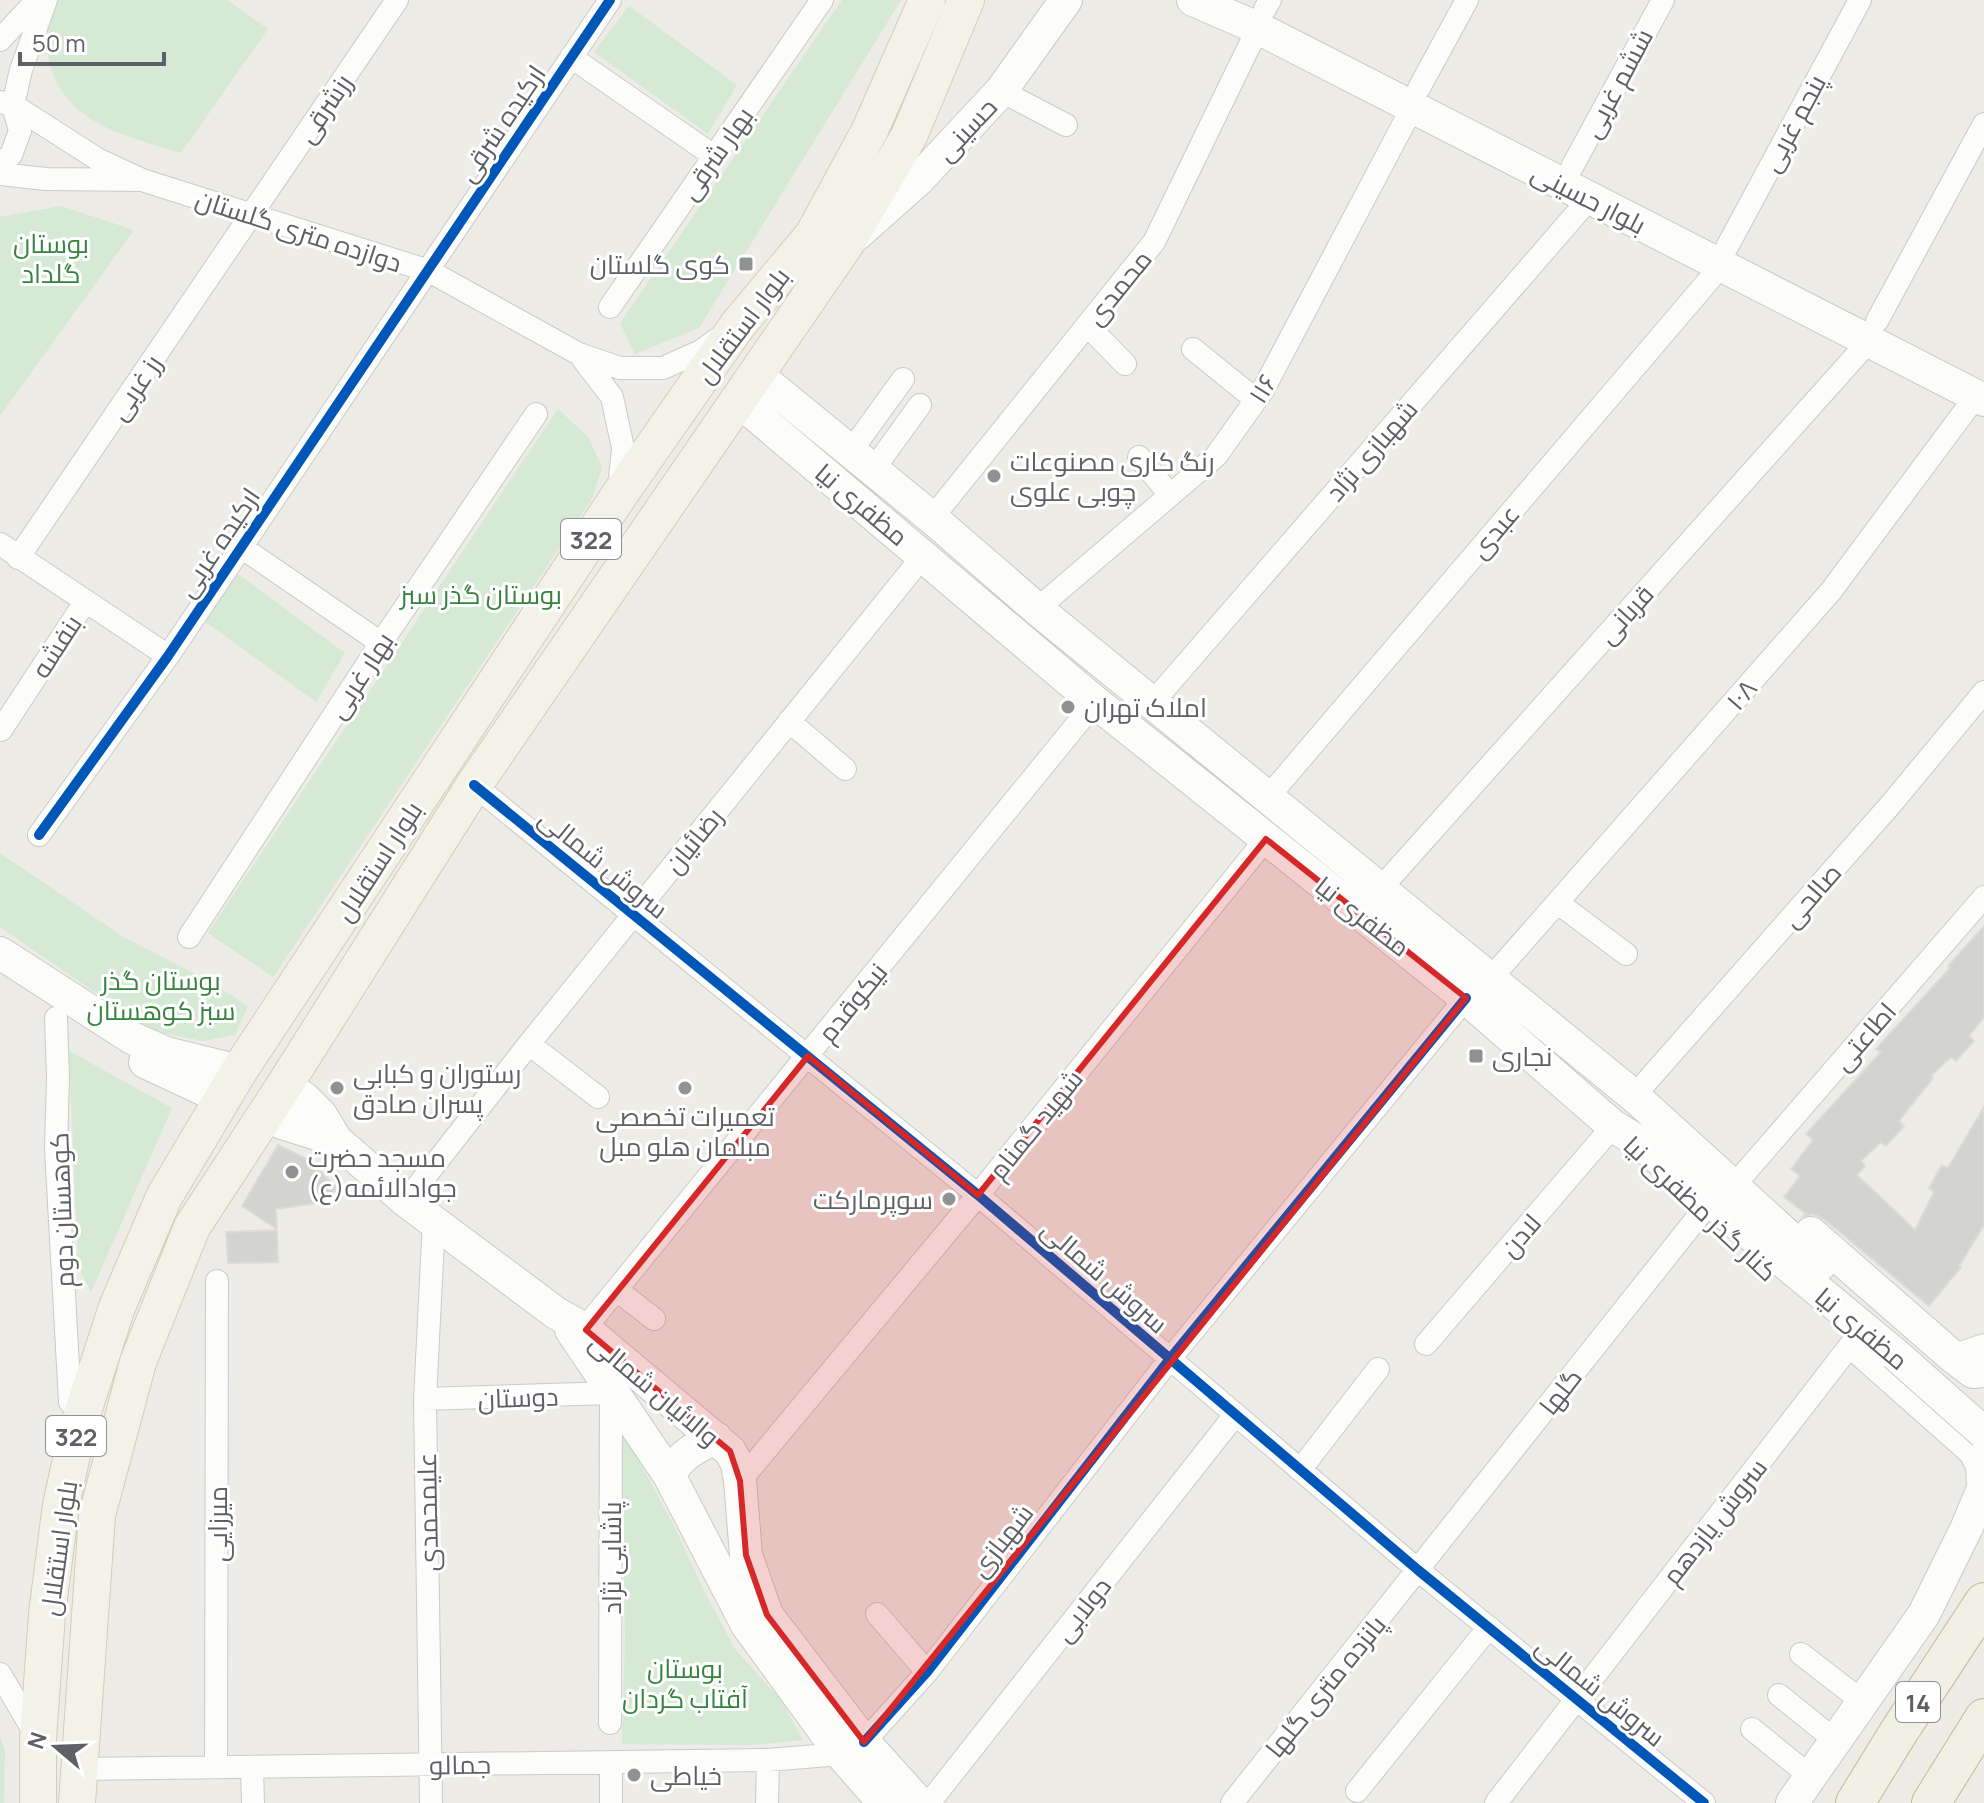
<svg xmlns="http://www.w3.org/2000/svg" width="1984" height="1803" font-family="Manrope,Cairo,sans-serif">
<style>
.green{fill:#d5e9d4}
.building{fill:#d3d3d0;stroke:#dcdbd6;stroke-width:2}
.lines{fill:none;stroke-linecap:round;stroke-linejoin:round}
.minor-casing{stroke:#cacaca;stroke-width:24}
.secondary-casing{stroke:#c9c9c7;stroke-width:34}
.primary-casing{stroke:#d4ceb6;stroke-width:38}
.trunk-casing{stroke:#c5b894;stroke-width:40}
.minor{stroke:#fcfcfb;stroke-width:22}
.secondary{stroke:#fcfcfb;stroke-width:32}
.primary{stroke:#f3f2e8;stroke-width:36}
.trunk{stroke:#f1f0e5;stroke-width:38}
.secondary-bridge-casing{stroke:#c9c9c7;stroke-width:34;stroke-linecap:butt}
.secondary-bridge{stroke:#fcfcfb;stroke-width:32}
.cycleway-casing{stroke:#fff;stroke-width:15}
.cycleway{stroke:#0057b8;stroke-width:10}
.marked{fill:#d62828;fill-opacity:0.2;stroke:#d62828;stroke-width:6;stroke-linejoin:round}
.poi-dot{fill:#8f9192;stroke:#fff;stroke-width:3}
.labels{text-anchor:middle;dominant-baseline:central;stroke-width:6;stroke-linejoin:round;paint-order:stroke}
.shield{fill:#fff;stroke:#8e9093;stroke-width:2}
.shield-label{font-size:24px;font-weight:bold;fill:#5d6065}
.street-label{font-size:26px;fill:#5d6065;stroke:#fff}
.park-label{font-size:26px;fill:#36833e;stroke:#fff}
.poi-label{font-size:26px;fill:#5d6065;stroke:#fff;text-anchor:start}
</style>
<rect width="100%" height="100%" fill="#edece7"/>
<!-- green -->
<path class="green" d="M54,0H227L268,29L181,153C116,133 50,120 46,37C45,25 51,11 54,0Z
M842,0H901L699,328L635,354L620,323Z
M629,6L737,85L708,134L594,52Z
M61,206L134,230L0,416V217Z
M558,409L588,437L602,467L592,499L273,977L208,933Z
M238,574L345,653L316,702L203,620Z
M0,853L125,938L211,982L248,1006L235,1035L203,1041L151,1031L0,927Z
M69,1051L172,1108L91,1292L78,1267Z
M621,1427L676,1530L704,1591L735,1649L781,1700L803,1740L753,1745L622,1744L625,1637Z
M0,1737L5,1750L4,1803H0Z"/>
<!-- building -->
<path class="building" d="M1984,926V1017L1969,1036L1974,1041L1956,1061L1951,1057L1931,1076L1933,1078L1899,1121L1904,1126L1886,1146L1881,1142L1861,1161L1865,1166L1857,1175L1915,1230L1934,1192L1929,1188L1942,1165L1948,1168L1984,1107V1225L1959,1266L1961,1267L1929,1306L1824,1219L1814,1214L1803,1216L1805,1213L1784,1197L1800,1176L1791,1169L1813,1140L1806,1134L1881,1052L1876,1049L1950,968L1948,966Z
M278,1145L309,1160L337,1188L325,1202L276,1209L277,1229L242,1206Z
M277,1230L278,1262L228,1263L226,1232Z"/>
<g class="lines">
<defs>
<path id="minor" d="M1265,9L1270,0
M0,40L37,0
M571,57L714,156
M1419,88L1467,0
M1001,91L1066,125
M0,102L13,105L99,160L142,180L46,179L0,174
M0,164L11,155L20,131L13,105L21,70L46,0
M1572,167L1663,0
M142,180L429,271L579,354L620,368H663L701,351L719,338
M1727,247L1860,0
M610,307L822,0
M1877,321L1984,124
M1087,325L1125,364
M1193,349L1256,400
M579,354L612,397L623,448L619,488
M851,451L903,379
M1139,457L1170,495
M873,470L920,405
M932,518L1154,242L1258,28
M0,544L168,656
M241,547L381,643
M18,558L397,0
M1037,609L1216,456L1263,390L1412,108
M1153,702L1590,198
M789,721L845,769
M1,730L85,602
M474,785L978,1195L1418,1570L1704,1803
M1268,797L1721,266
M39,835L168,656L610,0
M1380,889L1870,340
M1558,903L1626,954
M189,937L381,643L536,414
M1490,979L1831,591L1976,396
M56,1018L58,1077L56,1149L70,1402
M529,1044L598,1097
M1634,1096L1892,803L1984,692
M1744,1174L1984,897
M406,1201L529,1044L923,556
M618,1291L654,1319
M577,1338L1095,702
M1426,1344L1613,1126
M1952,1356L1984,1345
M425,1399L611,1393L610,1723
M1300,1470L1378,1369
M740,1481L978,1195L1266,839
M877,1614L927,1672
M1801,1654L1863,1702
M0,1674L36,1735
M1779,1695L1836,1741
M1752,1729L1811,1777
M864,1742L927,1672L1169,1360L1466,998
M216,1767L217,1281
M252,1767L253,1803
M78,1769L768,1760L841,1754
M1357,1791L1489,1627
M431,1803L425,1399L434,1221
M611,1803V1762
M767,1803L768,1760
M929,1803L1235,1415
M1232,1803L1701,1213
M1496,1803L1852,1343"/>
<path id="secondary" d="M1193,0L1258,28L1984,400
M856,235L918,180L1001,91L1066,0
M757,375L932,518L1037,609L1634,1096L1820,1265
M739,401L1095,702L1466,998L1613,1126L1639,1142L1895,1354
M0,953L132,1038L166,1053L239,1071
M145,1062L222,1098
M284,1086L304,1098L321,1115L336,1140L406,1201L556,1313L586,1330L730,1451L737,1464L740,1481L746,1555L767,1615L864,1742L919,1803
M266,1115L282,1123L336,1140
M1811,1233L1952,1356L1973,1372L1984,1371
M571,1330L669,1475L747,1625L841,1754L884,1803
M1860,1349L1974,1450L1982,1465L1983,1488
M669,1475C681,1455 695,1447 716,1438
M1792,1803L1924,1614L1967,1527L1984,1486"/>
<path id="primary" d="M38,1803V1739L47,1614L61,1505L78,1427L117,1307L164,1197L239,1071L618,497L737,326L813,235L870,130L927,0
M77,1803L97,1515L138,1362L192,1227L284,1086L474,785L847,242L909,136L966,0"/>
<path id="trunk" d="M1855,1803L1898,1733L1984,1602
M1931,1803L1984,1718"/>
</defs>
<!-- minor casing -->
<use href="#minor" class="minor-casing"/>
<!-- secondary casing -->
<use href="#secondary" class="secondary-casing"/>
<!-- primary casing -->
<use href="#primary" class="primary-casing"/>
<!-- trunk casing -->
<use href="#trunk" class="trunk-casing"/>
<!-- minor -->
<use href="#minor" class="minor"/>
<!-- secondary -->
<use href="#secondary" class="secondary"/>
<!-- primary -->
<use href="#primary" class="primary"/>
<!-- trunk -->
<use href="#trunk" class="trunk"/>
<defs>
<path id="secondary-bridge" d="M1895,1354L1984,1433"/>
</defs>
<!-- secondary-bridge casing -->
<use href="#secondary-bridge" class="secondary-bridge-casing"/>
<!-- secondary-bridge -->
<use href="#secondary-bridge" class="secondary-bridge"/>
<defs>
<path id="cycleway" d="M474,785L978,1195L1418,1570L1704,1803
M39,835L168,656L610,0
M864,1742L927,1672L1169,1360L1466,998"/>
</defs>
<!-- cycleway casing -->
<use href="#cycleway" class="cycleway-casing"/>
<!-- cycleway -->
<use href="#cycleway" class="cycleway"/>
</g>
<!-- marked area -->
<path class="marked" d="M1266,839L1466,998L864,1742L767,1615L746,1555L740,1481L730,1451L586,1330L808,1056L978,1195Z"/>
<!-- markers -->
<g class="poi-dot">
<rect x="738" y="256" width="16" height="16" rx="4"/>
<circle cx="994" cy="476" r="8"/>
<circle cx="1068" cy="707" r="8"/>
<rect x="1468" y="1048" width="16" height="16" rx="4"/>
<circle cx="337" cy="1088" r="8"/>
<circle cx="685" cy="1088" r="8"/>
<circle cx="292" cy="1172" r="8"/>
<circle cx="949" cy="1199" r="8"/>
<circle cx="634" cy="1775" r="8"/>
</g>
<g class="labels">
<!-- shield labels -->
<g class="shield">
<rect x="561" y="519" width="60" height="40" rx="6"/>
<rect x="46" y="1416" width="60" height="40" rx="6"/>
<rect x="1896" y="1682" width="44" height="40" rx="6"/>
</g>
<g class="shield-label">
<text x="591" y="539">322</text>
<text x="76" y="1436">322</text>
<text x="1918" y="1702">14</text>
</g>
<!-- street labels -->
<g class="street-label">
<text transform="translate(1617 83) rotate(-62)">ششم غربی</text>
<text transform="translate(324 108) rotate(-56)">رزشرقی</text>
<text transform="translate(501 123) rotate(-56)">ارکیده شرقی</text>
<text transform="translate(1793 123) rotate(-62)">پنجم غربی</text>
<text transform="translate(966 129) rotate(-47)">حسینی</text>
<text transform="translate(716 153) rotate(-55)">بهار شرقی</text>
<text transform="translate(1589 198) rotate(27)">بلوار حسینی</text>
<text transform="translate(299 230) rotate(18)">دوازده متری گلستان</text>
<text transform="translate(1118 287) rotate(-51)">محمدی</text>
<text transform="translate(742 325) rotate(-53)">بلوار استقلال</text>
<text transform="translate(135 387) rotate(-56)">رز غربی</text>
<text transform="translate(1262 388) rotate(-58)">۱۱۶</text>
<text transform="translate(1371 450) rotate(-49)">شهبازی نژاد</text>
<text transform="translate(862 504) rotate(40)">مظفری نیا</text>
<text transform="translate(1494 531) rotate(-50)">عبدی</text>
<text transform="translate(218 542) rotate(-56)">ارکیده غربی</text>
<text transform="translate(1625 614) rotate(-48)">قربانی</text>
<text transform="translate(56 646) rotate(-57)">بنفشه</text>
<text transform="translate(360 675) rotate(-57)">بهار غربی</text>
<text transform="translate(1741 694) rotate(-49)">۱۰۸</text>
<text transform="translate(693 840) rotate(-51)">رضائیان</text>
<text transform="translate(378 861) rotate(-57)">بلوار استقلال</text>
<text transform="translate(604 863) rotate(39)">سروش شمالی</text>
<text transform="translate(1811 895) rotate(-49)">صالحی</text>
<text transform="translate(1363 916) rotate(38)">مظفری نیا</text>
<text transform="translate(852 1002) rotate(-51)">نیکوقدم</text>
<text transform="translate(1864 1036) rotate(-49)">اطاعتی</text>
<text transform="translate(1035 1124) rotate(-51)">شهید گمنام</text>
<text transform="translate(1701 1208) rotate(43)">کنار گذر مظفری نیا</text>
<text transform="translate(61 1210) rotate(-92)">کوهستان دوم</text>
<text transform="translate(1520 1235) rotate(-49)">لادن</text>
<text transform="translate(1105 1276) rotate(41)">سروش شمالی</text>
<text transform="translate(1862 1328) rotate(40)">مظفری نیا</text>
<text transform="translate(655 1389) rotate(40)">والائیان شمالی</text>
<text transform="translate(1560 1391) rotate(-52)">گلها</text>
<text transform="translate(518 1397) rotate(-2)">دوستان</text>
<text transform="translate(427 1512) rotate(-91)">علیمحمدی</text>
<text transform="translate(1714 1521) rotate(-52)">سروش یازدهم</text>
<text transform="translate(217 1524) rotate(-90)">میرزایی</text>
<text transform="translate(1001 1540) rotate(-52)">شهبازی</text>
<text transform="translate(58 1548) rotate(-82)">بلوار استقلال</text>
<text transform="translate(611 1558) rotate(-90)">پاشایی نژاد</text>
<text transform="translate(1082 1609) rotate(-52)">دولابی</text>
<text transform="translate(1325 1686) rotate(-51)">پانزده متری گلها</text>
<text transform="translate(1601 1691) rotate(39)">سروش شمالی</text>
<text transform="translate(460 1764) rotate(-1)">جمالو</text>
</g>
<!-- park labels -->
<g class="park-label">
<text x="51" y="243">بوستان<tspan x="51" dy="30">گلداد</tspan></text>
<text x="481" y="594">بوستان گذر سبز</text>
<text x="161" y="980">بوستان گذر<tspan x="161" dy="30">سبز کوهستان</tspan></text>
<text x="685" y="1668">بوستان<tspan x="685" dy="30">آفتاب گردان</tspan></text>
</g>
<!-- poi labels -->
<g class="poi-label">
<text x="730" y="264" text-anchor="end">کوی گلستان</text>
<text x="1010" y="461">رنگ کاری مصنوعات<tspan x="1010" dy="30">چوبی علوی</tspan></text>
<text x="1084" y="707">املاک تهران</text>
<text x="1492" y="1056">نجاری</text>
<text x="353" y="1073">رستوران و کبابی<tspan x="353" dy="30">پسران صادق</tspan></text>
<text x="685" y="1116" text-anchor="middle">تعمیرات تخصصی<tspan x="685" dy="30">مبلمان هلو مبل</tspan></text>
<text x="308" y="1157">مسجد حضرت<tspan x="308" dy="30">جوادالائمه(ع)</tspan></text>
<text x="933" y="1199" text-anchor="end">سوپرمارکت</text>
<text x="650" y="1775">خیاطی</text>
</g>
</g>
<!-- north arrow -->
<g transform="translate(56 1747) rotate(289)" stroke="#ffffff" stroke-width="6" paint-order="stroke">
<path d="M0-6L14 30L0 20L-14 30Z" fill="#5d6065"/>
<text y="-12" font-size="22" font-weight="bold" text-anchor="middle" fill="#5d6065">N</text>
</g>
<!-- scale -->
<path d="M20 52v12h144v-12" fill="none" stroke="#5d6065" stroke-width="4"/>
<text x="32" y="52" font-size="24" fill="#5d6065" stroke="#ffffff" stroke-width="6" paint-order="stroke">50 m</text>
</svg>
